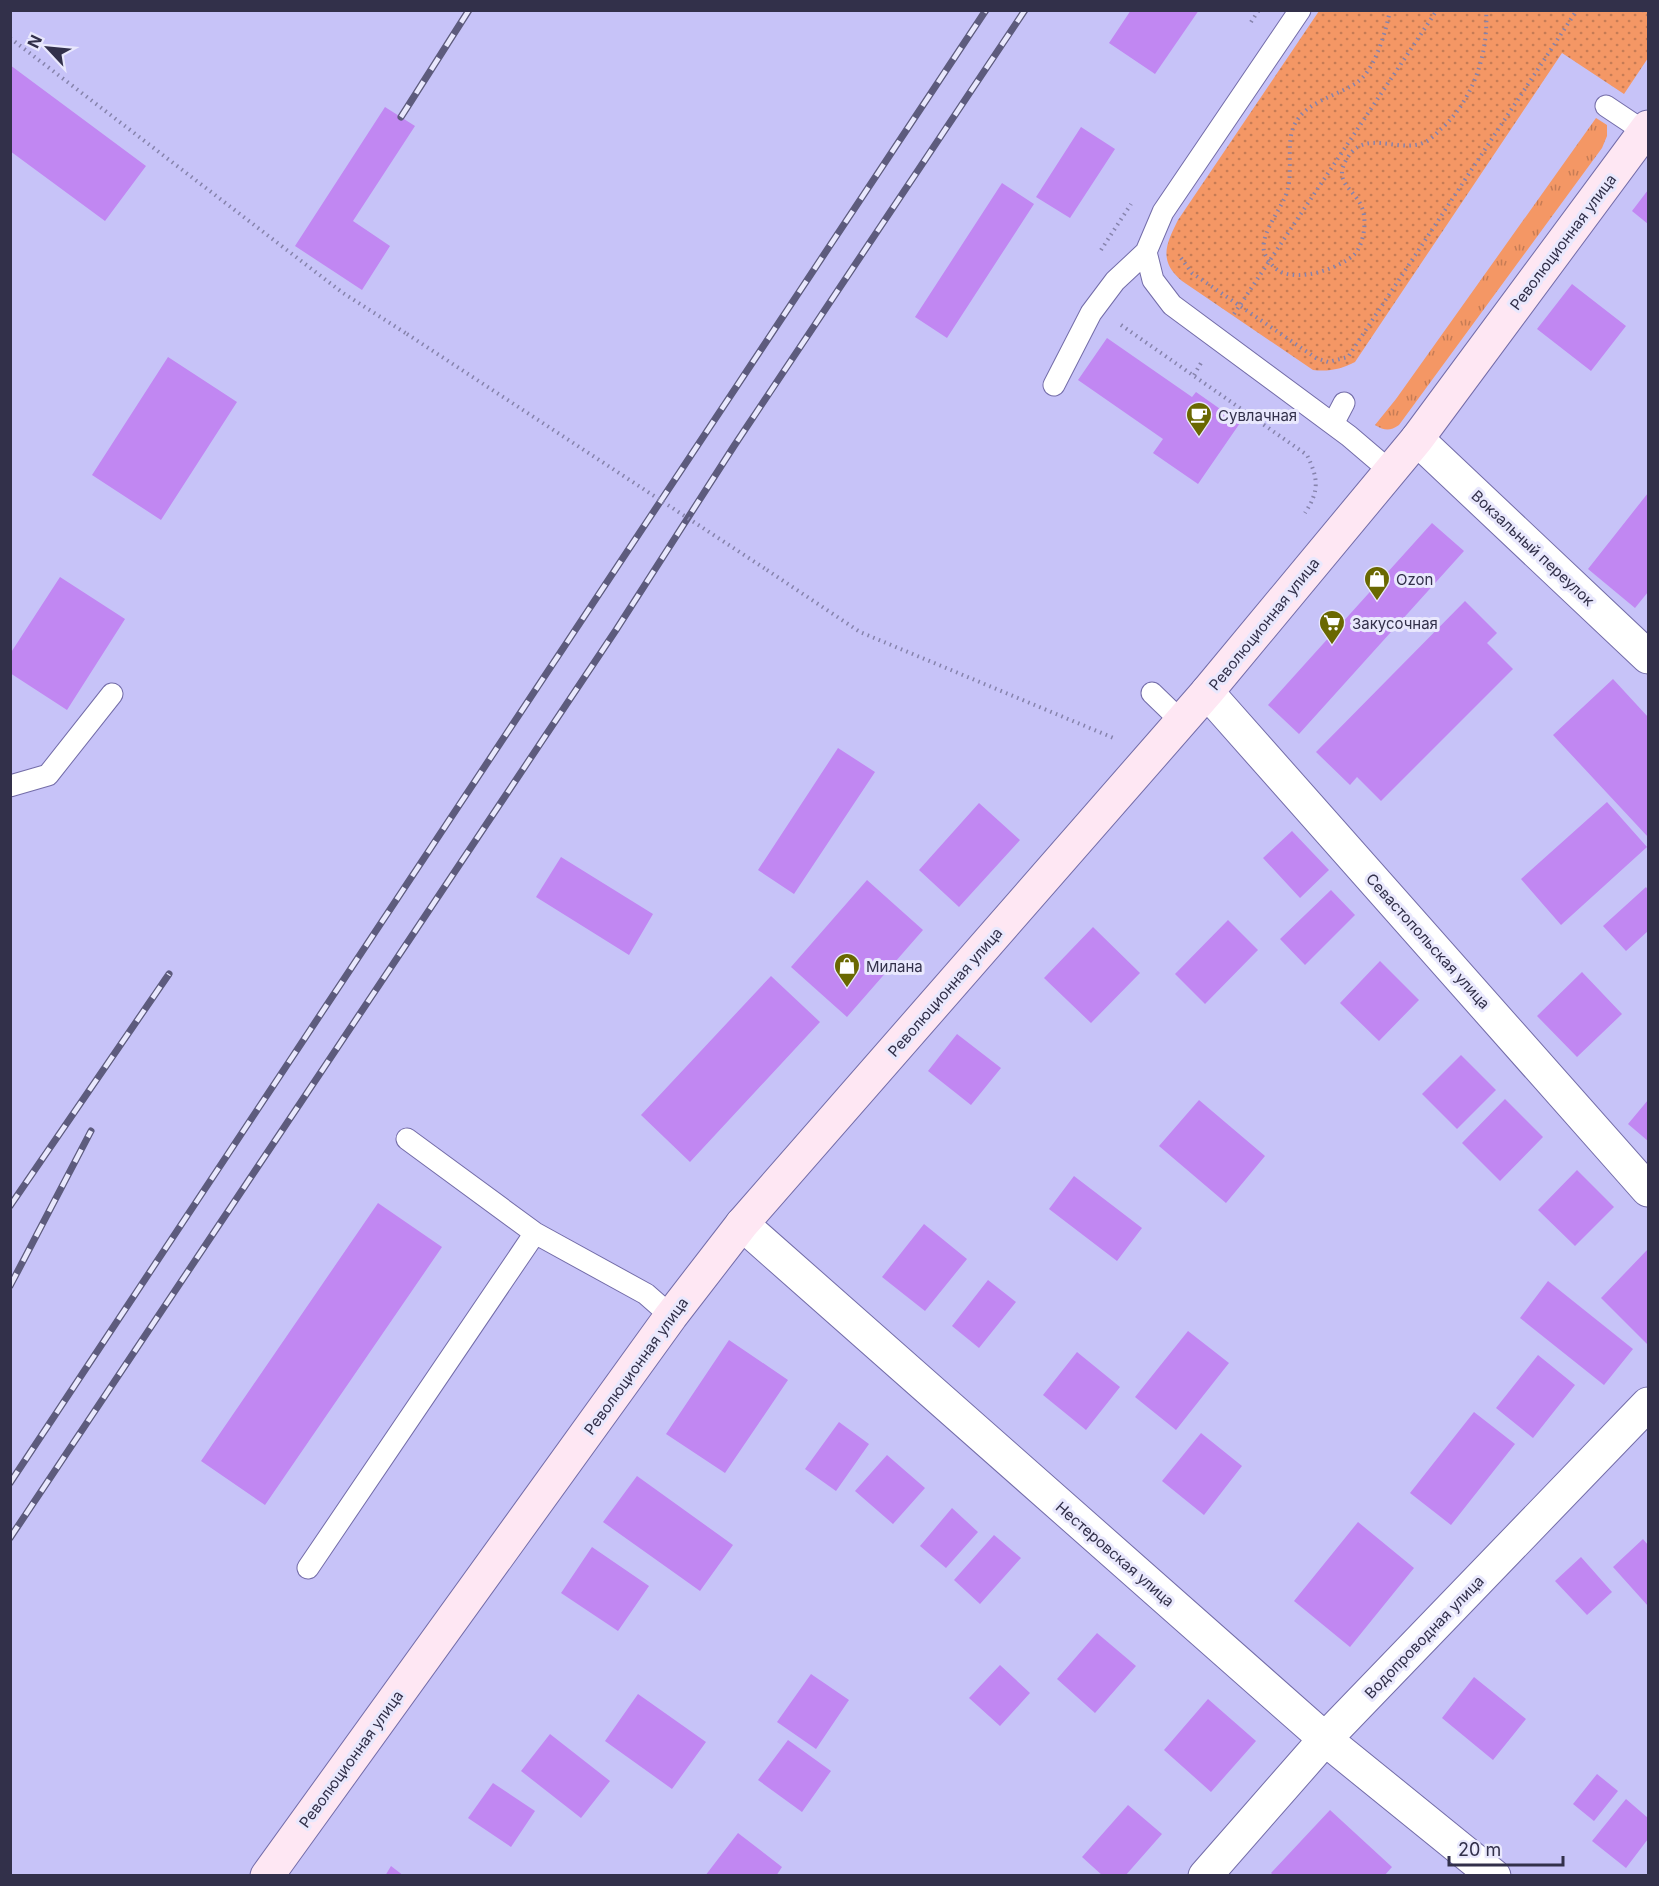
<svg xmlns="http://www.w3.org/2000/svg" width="1659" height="1886" font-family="Inter,sans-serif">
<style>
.grass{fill:url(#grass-tufts)}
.park{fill:url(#park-dots)}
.building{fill:#c187f2}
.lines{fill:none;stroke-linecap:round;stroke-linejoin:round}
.lane-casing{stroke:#736ca8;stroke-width:23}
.street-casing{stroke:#736ca8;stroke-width:35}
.secondary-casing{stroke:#736ca8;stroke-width:35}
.path{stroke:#8683ac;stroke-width:4;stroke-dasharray:1.5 4.5;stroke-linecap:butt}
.lane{stroke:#fff;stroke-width:21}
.street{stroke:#fff;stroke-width:33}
.secondary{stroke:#fee7f3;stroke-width:33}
.rail-casing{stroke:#5d5b7d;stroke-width:7}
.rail{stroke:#e9e8fd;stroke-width:4.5;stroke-dasharray:14;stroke-linecap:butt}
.path-bridge{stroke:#8683ac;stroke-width:4;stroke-dasharray:1.5 4.5;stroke-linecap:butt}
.labels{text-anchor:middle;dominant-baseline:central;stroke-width:6;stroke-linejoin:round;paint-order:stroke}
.street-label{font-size:15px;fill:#32304a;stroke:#e9e8fd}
.poi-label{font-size:15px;fill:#32304a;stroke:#e9e8fd;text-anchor:start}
</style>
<defs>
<pattern id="grass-tufts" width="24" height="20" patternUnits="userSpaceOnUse" patternTransform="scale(1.5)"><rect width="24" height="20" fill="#f49765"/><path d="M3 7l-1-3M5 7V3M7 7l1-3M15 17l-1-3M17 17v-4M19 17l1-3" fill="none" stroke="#c67c55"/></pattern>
<pattern id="park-dots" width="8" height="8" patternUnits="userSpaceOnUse" patternTransform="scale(1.5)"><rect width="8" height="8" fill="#f49765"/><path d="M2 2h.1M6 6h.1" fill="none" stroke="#c67c55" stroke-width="1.8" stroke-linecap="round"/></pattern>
</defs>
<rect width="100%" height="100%" fill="#c7c3f8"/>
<!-- grass -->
<path class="grass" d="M1596,118L1607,125V136L1602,148L1399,425C1390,431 1385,431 1375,425L1396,399Z"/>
<!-- park -->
<path class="park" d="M1319,11H1648V58L1624,94L1562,53L1355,362C1341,369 1329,372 1313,370L1182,281C1158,261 1166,244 1178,220Z"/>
<!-- building -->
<path class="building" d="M1131,10H1199L1155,74L1109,43Z
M10,65L146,166L105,221L10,151Z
M385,107L415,126L353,221L390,246L362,290L295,246Z
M1081,127L1115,149L1070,218L1036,197Z
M1002,183L1034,204L947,338L915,317Z
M1648,190V224L1632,211Z
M1572,284L1626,326L1591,371L1537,329Z
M1107,338L1192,397L1196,392L1240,423L1198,484L1153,453L1163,439L1078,380Z
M168,357L237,402L161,520L92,475Z
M1648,493V592L1635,608L1588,569Z
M1432,523L1464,551L1299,734L1268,705Z
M60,577L125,619L67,710L10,673V654Z
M1465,601L1497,633L1487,643L1513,669L1381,801L1357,777L1350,785L1316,752Z
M1613,679L1648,717V837L1553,735Z
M838,748L875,772L794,894L758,870Z
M1607,802L1647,847L1561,925L1521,879Z
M979,803L1020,840L959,907L919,870Z
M1292,831L1329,870L1300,898L1263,858Z
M561,857L653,914L629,955L536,897Z
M867,880L923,930L847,1017L791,967Z
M1646,887L1648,890V931L1626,951L1603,926Z
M1331,890L1355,915L1305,965L1280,939Z
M1228,920L1258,950L1205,1004L1175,974Z
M1093,927L1140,973L1091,1023L1044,978Z
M1380,961L1419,1000L1379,1041L1340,1003Z
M1582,972L1622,1014L1577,1057L1537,1016Z
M771,976L820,1022L690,1162L641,1115Z
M957,1034L1001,1068L971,1105L928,1071Z
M1461,1055L1496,1090L1457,1129L1422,1094Z
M1505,1099L1543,1137L1500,1181L1462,1143Z
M1199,1100L1265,1156L1226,1203L1159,1146Z
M1648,1100V1141L1628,1124Z
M1577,1170L1614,1207L1575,1246L1538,1210Z
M1074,1176L1142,1228L1117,1261L1049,1209Z
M378,1203L442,1247L265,1505L201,1461Z
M924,1224L967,1259L925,1311L882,1277Z
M1648,1249V1343L1647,1344L1601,1298Z
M988,1280L1016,1302L979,1348L952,1326Z
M1548,1281L1633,1349L1604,1385L1520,1318Z
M1188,1331L1229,1363L1176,1430L1135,1397Z
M729,1340L788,1380L725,1473L666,1434Z
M1077,1352L1120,1387L1086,1430L1043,1395Z
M1538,1355L1575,1385L1533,1438L1496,1408Z
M1474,1412L1515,1444L1451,1525L1410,1493Z
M839,1422L869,1444L836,1491L805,1469Z
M1201,1433L1242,1466L1204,1515L1162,1481Z
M887,1455L925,1488L893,1524L855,1491Z
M637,1476L733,1545L700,1591L603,1522Z
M952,1508L978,1532L946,1568L920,1546Z
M1358,1522L1414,1568L1350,1647L1294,1601Z
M994,1535L1021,1558L980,1604L954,1580Z
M1643,1539L1648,1545V1606L1613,1567Z
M592,1547L649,1586L618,1631L561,1593Z
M1581,1557L1612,1592L1587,1615L1555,1581Z
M1097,1633L1136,1666L1095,1713L1057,1679Z
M1000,1665L1030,1693L1000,1726L969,1698Z
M811,1674L849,1700L816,1749L777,1722Z
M1474,1677L1526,1719L1493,1760L1442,1718Z
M638,1694L706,1742L672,1789L605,1741Z
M1208,1699L1256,1741L1211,1792L1164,1750Z
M550,1734L610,1781L581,1818L521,1771Z
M788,1740L831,1771L802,1812L758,1780Z
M1597,1774L1618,1791L1594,1821L1573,1804Z
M493,1783L535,1811L511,1847L468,1818Z
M1626,1799L1648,1818V1839L1626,1868L1592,1841Z
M1128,1805L1162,1834L1125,1876H1103L1082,1857Z
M1330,1810L1392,1867L1384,1876H1274L1271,1873Z
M738,1833L782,1867L776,1876H705Z
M391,1866L404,1876H385Z"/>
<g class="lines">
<defs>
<path id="lane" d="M1300,10L1163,212L1146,252L1153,280L1172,305L1349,436L1390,471
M1606,106L1645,132
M1054,385L1091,313L1115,281L1146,252
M1333,424L1344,403
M1152,693L1182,722
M10,786L48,775L112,694
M407,1139L535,1233
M308,1568L535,1233L646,1294L671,1316"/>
<path id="street" d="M1417,439L1648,657
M1207,692L1648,1190
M742,1224L1325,1739L1494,1876
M1205,1876L1325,1739L1648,1404"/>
<path id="secondary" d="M267,1876L671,1316L742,1224L1207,692L1417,439L1648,127"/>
</defs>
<!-- lane casing -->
<use href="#lane" class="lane-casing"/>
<!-- street casing -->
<use href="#street" class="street-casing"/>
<!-- secondary casing -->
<use href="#secondary" class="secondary-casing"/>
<!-- path -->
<path class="path" d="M1390,10C1386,31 1375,71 1356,83C1337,96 1308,101 1296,122C1285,139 1293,168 1288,188C1284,207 1260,232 1264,251C1266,259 1274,269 1281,272C1302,281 1337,269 1354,255C1362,247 1366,228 1364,216C1361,189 1329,186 1348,157C1366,129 1397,153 1423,143C1429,141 1436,134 1441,129C1473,100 1489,53 1486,10
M1643,10L1648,14
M1251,22L1259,10
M10,38L343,293L407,334
M1101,250L1131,204
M1181,258L1192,273L1316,358L1328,362L1348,357L1577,10
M1234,314L1437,10
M1121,325L1307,455C1318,478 1320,490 1305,513
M1194,375L1201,363
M767,570L860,632L1116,739"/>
<!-- lane -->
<use href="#lane" class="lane"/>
<!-- street -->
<use href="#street" class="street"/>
<!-- secondary -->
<use href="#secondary" class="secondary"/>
<defs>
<path id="rail" d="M401,117L469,10
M10,1206L169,974
M10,1286L91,1131
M10,1483L986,10
M10,1538L616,630L734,446L1025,10"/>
</defs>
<!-- rail casing -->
<use href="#rail" class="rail-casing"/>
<!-- rail -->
<use href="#rail" class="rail"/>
<!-- path-bridge -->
<path class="path-bridge" d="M407,334L767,570"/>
</g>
<!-- icons -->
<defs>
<symbol id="cafe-pin" viewBox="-11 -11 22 30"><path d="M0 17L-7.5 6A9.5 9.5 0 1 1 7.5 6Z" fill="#6a6801" stroke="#e9e8fd"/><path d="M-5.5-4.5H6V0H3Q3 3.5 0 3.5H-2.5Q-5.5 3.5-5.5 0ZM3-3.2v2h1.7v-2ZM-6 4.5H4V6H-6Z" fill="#fff"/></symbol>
<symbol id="shop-pin" viewBox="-11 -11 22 30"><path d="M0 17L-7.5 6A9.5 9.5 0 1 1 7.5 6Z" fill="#6a6801" stroke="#e9e8fd"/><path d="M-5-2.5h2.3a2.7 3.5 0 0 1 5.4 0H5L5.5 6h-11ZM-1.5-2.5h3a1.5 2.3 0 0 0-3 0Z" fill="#fff"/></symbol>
<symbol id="supermarket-pin" viewBox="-11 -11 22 30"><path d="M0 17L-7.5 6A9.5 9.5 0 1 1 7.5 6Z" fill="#6a6801" stroke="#e9e8fd"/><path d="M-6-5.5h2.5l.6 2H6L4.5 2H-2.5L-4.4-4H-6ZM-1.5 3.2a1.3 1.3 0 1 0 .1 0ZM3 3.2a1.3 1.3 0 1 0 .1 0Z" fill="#fff"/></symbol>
</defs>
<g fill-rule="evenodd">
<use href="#cafe-pin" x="1184" y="400" width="30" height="40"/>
<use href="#shop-pin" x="1362" y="564" width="30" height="40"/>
<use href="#supermarket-pin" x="1317" y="608" width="30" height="40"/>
<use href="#shop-pin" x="832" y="951" width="30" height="40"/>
</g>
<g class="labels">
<!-- street labels -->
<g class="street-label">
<text transform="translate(1563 242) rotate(-53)">Революционная улица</text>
<text transform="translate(1533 548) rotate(43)">Вокзальный переулок</text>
<text transform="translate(1264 624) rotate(-51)">Революционная улица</text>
<text transform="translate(1428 941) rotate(48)">Севастопольская улица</text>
<text transform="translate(945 992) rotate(-49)">Революционная улица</text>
<text transform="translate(636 1366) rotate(-54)">Революционная улица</text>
<text transform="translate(1115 1554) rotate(41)">Нестеровская улица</text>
<text transform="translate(1424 1637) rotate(-46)">Водопроводная улица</text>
<text transform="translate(351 1759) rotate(-54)">Революционная улица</text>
</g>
<!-- poi labels -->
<g class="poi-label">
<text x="1218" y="415">Сувлачная</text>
<text x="1396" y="579">Ozon</text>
<text x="1352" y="623">Закусочная</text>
<text x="866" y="966">Милана</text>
</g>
</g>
<!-- border -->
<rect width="1659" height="1886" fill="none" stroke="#32304a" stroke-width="24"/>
<!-- north arrow -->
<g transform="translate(48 48) rotate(296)" stroke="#e9e8fd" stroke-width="4.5" paint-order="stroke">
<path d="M0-4.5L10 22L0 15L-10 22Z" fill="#32304a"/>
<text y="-9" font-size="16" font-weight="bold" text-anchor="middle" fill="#32304a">N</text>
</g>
<!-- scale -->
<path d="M1449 1856v9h114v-9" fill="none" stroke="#32304a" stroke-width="3"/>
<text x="1458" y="1856" font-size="18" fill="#32304a" stroke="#e9e8fd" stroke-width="4.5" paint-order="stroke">20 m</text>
</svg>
